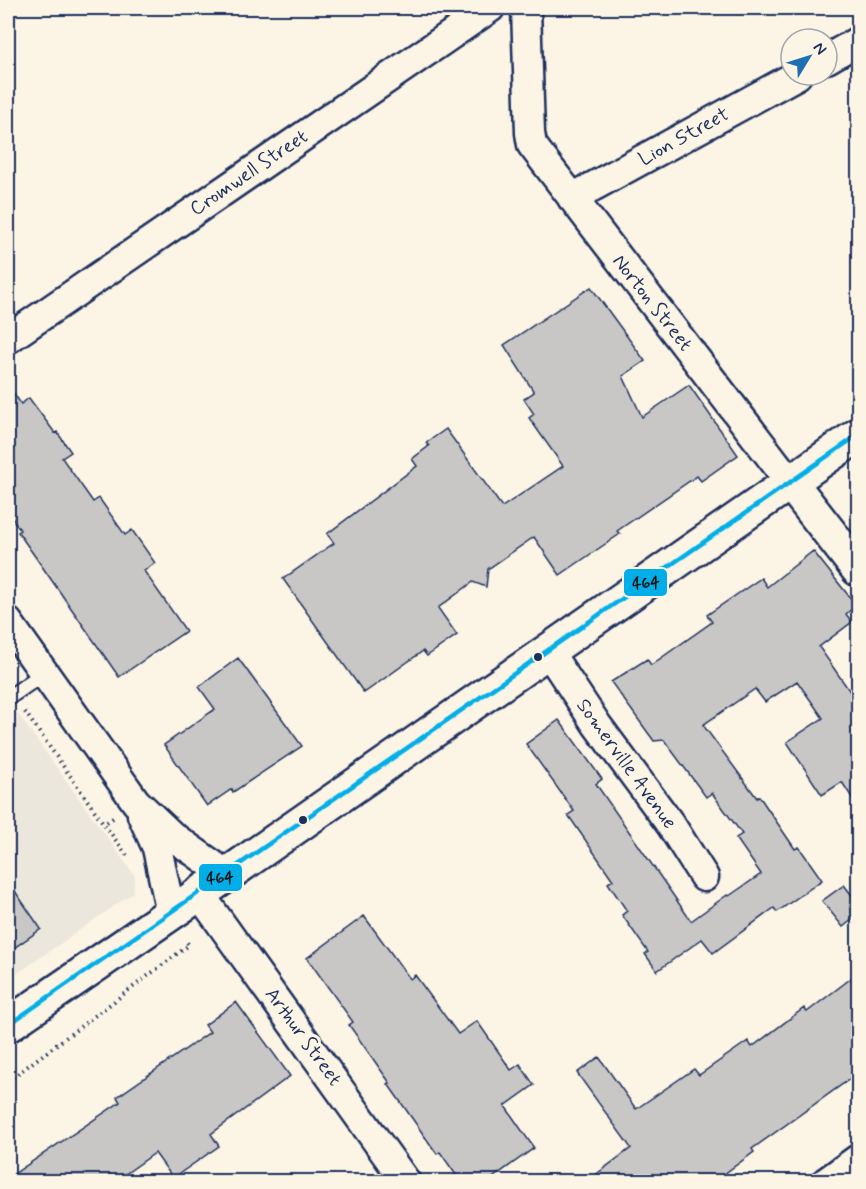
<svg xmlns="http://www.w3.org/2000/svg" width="866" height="1189" font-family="Mynerve,sans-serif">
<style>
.built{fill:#ece7dc}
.building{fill:#c8c7c6;stroke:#1b2f5e;stroke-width:1.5}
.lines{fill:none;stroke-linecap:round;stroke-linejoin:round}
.lane-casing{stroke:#1b2f5e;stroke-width:18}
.street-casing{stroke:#1b2f5e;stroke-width:33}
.secondary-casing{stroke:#1b2f5e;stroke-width:38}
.primary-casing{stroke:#1b2f5e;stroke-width:38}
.path{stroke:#1b2f5e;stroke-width:4;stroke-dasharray:1.5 4.5;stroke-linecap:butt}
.lane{stroke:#fcf5e5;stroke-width:14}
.street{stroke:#fcf5e5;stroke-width:28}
.secondary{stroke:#fcf5e5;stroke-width:33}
.primary{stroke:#fcf5e5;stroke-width:33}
.bus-1-casing{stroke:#fcf5e5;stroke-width:9}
.bus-1{stroke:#01aee8;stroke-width:4.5}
.bus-dot{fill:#1b2f5e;stroke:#fcf5e5;stroke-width:2}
.labels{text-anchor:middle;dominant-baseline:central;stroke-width:6;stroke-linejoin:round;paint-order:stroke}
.street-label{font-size:20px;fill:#1b2f5e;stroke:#fcf5e5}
.line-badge{stroke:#fcf5e5;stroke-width:2}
.pale-badge-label{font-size:16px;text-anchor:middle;font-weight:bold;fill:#111}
</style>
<rect width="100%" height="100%" fill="#fcf5e5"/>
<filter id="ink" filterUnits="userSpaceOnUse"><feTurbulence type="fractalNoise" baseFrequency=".0167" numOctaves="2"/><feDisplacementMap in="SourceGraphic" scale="12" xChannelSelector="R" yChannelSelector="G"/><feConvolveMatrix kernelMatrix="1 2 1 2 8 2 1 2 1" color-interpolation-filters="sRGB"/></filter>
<g filter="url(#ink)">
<!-- built -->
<path class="built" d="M8,700L135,876L133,893L8,980Z"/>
<!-- building -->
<path class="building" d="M591,287L645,361L623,376L642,417L689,385L738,455L701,481L697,476L617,531L620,534L560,575L534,537L488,569L486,587L473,582L438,608L457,635L427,656L423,651L364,693L283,579L334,543L327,534L417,466L412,459L429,446L426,443L446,429L502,507L563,466L529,418L534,414L524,399L534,392L504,345Z
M8,385L21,404L29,398L55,433L57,432L71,452L62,458L93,502L99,498L125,535L132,530L155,563L144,571L186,631L119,677L18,532L20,530L8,512Z
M813,551L856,605L846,614L852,622L819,647L858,703V807L842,782L822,795L787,742L823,718L797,681L765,702L755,689L703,725L757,798L759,796L795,849L799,847L822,880L777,912L774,908L713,953L702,939L657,971L645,954L648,952L622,915L627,911L608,883L613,880L568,815L574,811L526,744L559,720L602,779L596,784L691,921L727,895L729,896L761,874L736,838L742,834L712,793L706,797L664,740L654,741L611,682L647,659L651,665L712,622L707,615L761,578L767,587Z
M238,658L302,746L233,792L232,789L207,806L164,745L215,709L199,687Z
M8,881L41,929L8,952Z
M844,885L858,903V915L843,927L822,901Z
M364,916L410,979L415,975L458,1034L477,1021L511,1070L520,1064L534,1085L505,1106L534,1148L487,1182H461L440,1152L437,1154L388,1084L390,1083L349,1025L353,1022L307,958Z
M858,973V1073L752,1149L754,1152L713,1182H586L631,1148L577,1073L599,1057L636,1109L694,1069L699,1075L748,1041L752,1047L804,1008L807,1012Z
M236,1002L290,1076L211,1134L219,1146L173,1178L155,1153L114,1182H8V1178L120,1102L117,1097L210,1032L205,1025Z"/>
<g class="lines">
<defs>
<path id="lane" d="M8,698L44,673"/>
<path id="street" d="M526,8L530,133L532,145L790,482
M827,59L858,41
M572,198L797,75
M8,339L490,8
M8,622L136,802L172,836L227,875
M548,651L597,725L671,825L704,877
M142,815L157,848L171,913
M199,893L406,1182
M826,1182L858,1159"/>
<path id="secondary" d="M790,482L858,569"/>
<path id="primary" d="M8,1025L231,872L858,435"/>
</defs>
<!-- lane casing -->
<use href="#lane" class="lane-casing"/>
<!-- street casing -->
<use href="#street" class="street-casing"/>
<!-- secondary casing -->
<use href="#secondary" class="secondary-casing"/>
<!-- primary casing -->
<use href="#primary" class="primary-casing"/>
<!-- path -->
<path class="path" d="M25,712L104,824
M113,818L104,824L128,857
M8,1081L189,945L185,940"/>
<!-- lane -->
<use href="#lane" class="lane"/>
<!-- street -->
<use href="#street" class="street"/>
<!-- secondary -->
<use href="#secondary" class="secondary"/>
<!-- primary -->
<use href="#primary" class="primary"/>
<defs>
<path id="bus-1" d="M8,1025L858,435"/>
</defs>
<!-- bus-1 casing -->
<use href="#bus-1" class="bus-1-casing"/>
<!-- bus-1 -->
<use href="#bus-1" class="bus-1"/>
</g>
</g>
<!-- markers -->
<g class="bus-dot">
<circle cx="538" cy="657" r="5"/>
<circle cx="303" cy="820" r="5"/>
</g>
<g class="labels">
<!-- street labels -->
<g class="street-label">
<text transform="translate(684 137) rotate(-29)">Lion Street</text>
<text transform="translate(249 173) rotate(-34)">Cromwell Street</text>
<text transform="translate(652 303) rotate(52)">Norton Street</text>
<text transform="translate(626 764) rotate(54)">Somerville Avenue</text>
<text transform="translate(303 1037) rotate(54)">Arthur Street</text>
</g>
</g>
<g class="line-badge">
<rect x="623" y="568" width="45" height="29" rx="6" fill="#01aee8"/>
<rect x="198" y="863" width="45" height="29" rx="6" fill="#01aee8"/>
</g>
<g class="pale-badge-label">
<text x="646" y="588">464</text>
<text x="220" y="883">464</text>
</g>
<!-- margin -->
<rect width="866" height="1189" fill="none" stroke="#fcf5e5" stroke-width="30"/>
<rect x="15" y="15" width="836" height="1159" fill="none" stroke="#1b2f5e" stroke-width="2" filter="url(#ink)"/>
<!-- north arrow -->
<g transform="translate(809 57) rotate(52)"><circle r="28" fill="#fcf5e5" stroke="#a2a6af" stroke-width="1.5"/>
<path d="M0-4.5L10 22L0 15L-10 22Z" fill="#1f6fb2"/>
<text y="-9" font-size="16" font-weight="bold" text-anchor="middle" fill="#1b2f5e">N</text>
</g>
</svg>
